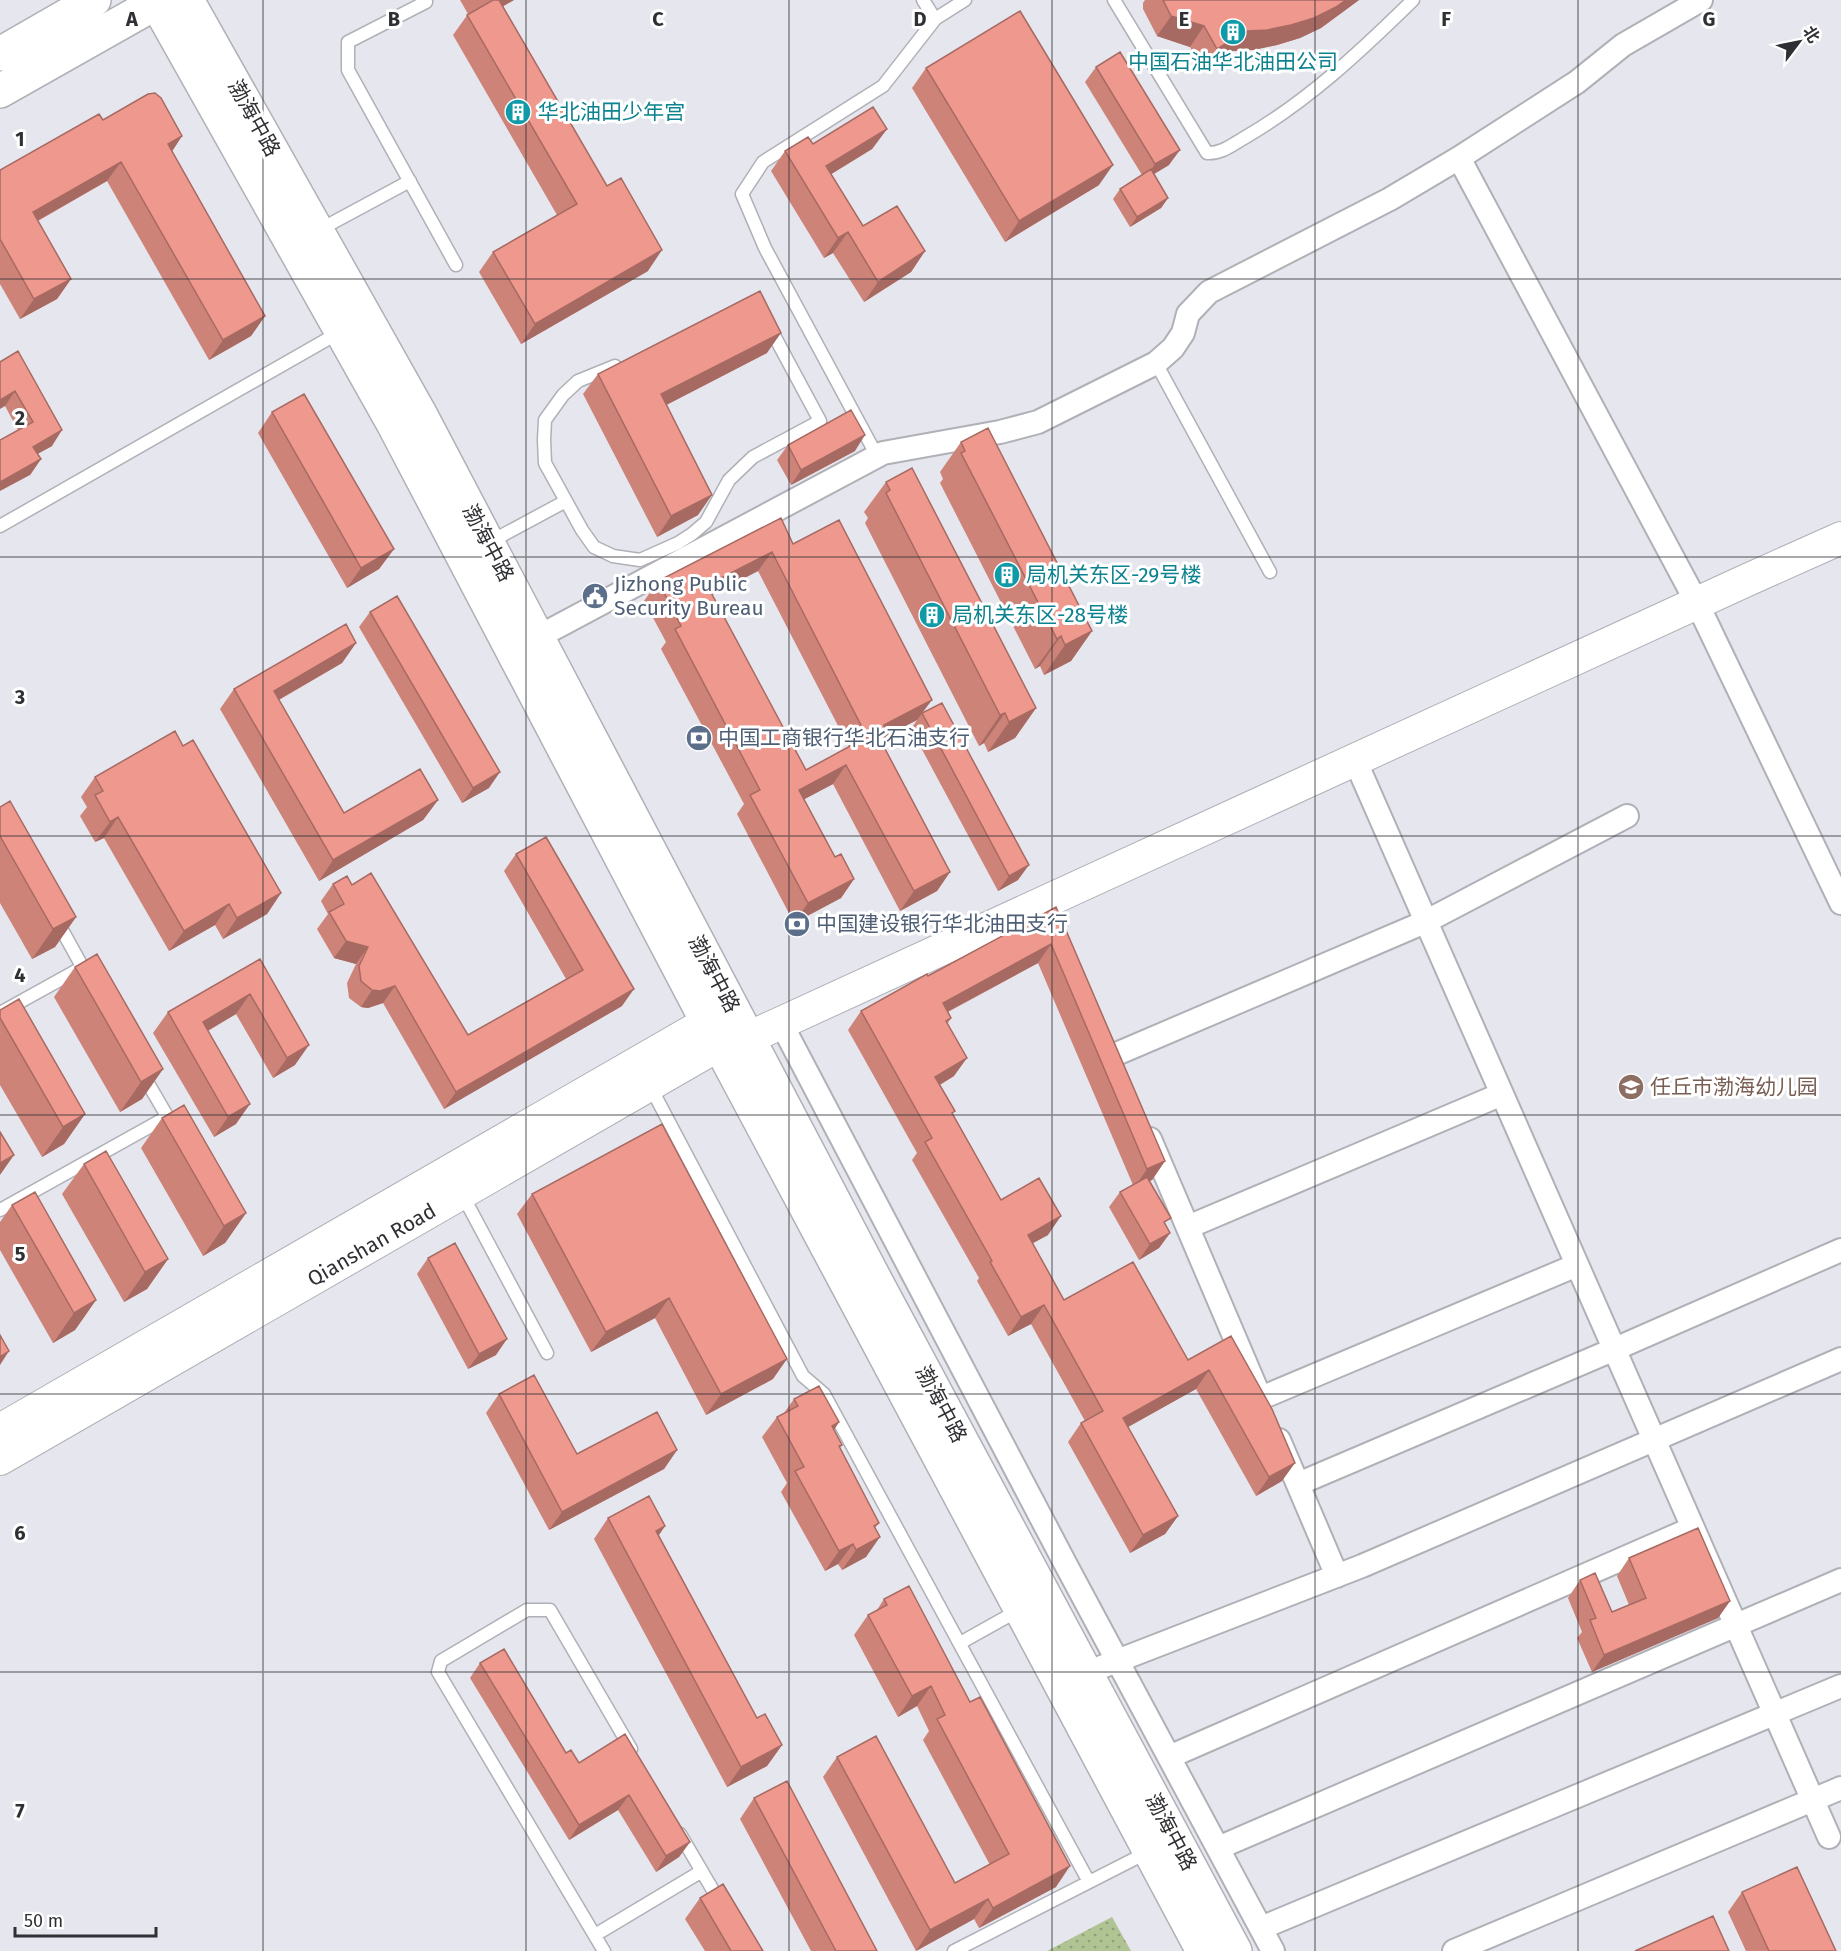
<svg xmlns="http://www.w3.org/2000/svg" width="1841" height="1951" font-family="'Fira Sans','Noto Sans SC',sans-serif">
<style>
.park{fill:url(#park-dots)}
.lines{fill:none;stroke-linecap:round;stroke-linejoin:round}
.lane-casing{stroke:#afb1b7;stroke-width:15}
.street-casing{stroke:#afb1b7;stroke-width:26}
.secondary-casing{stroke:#afb1b7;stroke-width:34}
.primary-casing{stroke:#afb1b7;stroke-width:36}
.lane{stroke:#fff;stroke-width:12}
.street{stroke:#fff;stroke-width:22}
.secondary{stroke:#fff;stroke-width:32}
.primary{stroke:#fff;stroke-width:33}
.wall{fill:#ce8379;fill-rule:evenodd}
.shaded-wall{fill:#a76a63}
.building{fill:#ef988d;stroke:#a76a63;stroke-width:1.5;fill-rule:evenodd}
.grid{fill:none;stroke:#2f3033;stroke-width:1.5;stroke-opacity:0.55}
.labels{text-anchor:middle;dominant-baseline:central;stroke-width:6;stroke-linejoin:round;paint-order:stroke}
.culture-label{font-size:21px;fill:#0d838f;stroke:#fff;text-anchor:start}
.street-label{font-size:21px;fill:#2f3033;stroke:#fff}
.service-label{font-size:21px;fill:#4e5e75;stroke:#fff;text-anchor:start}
.education-label{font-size:21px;fill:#785e54;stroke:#fff;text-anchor:start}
.grid-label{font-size:20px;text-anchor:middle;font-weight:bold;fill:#2f3033;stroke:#fff;stroke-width:6;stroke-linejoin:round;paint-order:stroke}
</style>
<defs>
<pattern id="park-dots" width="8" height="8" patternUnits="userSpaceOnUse" patternTransform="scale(1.5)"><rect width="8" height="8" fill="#b0c393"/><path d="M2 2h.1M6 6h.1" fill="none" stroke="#909f79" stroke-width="1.8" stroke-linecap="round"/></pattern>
</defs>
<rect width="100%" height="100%" fill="#e5e6ee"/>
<!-- park -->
<path class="park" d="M1112,1917L1131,1951H1047Z"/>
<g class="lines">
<defs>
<path id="lane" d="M923,0L935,19L965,0
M1114,0L1207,153C1221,154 1232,145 1244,138C1308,101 1361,51 1413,0
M426,2L348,42V70L456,265
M319,230L410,181
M1156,363L1270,572
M615,366L578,381L563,395L545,420L544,440L545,463L582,530L594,547L613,556L640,560L678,543L692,534L706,522L729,480L753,457L820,421L769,326
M877,456L765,248L742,194L763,162L883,86L936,18
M0,526L340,332
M488,543L566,501
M57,921L88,977
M0,1013L83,967
M142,1073L174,1128
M650,1086L803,1376L824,1394L1089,1882
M462,1194L547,1353
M0,1210L167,1117
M960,1643L1019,1610
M680,1834L721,1904
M595,1935L702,1871
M604,1951L438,1672L441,1661L527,1610H550L631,1749
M954,1951L1148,1852"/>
<path id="street" d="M1459,158L1697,603L1841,903
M538,637L883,453L1000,432L1038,422L1156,363L1173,348L1183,333L1188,314L1209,292L1390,199L1459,158L1577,82L1623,45L1701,0
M1355,760L1829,1837
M781,1023L1066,1565L1273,1951
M1114,1055L1425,922L1627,816
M1150,1139L1257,1390
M1188,1227L1502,1094
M1261,1398L1577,1265
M1279,1440L1337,1576
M1298,1484L1615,1349L1841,1250
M1086,1673L1362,1566L1841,1359
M1169,1757L1693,1528
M1218,1848L1841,1580
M1261,1928L1841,1686
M1454,1951L1841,1788"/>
<g id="secondary">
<path d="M748,1038L1745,581L1841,538"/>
<path d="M0,1430L729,1010"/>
<path id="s1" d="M0,1459L743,1031"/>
</g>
<path id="primary" d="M155,0L394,425L719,1044L1203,1951
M187,0L419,412L880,1289L1235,1951
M0,54L94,0
M0,91L161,0"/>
</defs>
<!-- lane casing -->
<use href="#lane" class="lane-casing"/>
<!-- street casing -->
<use href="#street" class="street-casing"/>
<!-- secondary casing -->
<use href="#secondary" class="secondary-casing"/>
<!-- primary casing -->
<use href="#primary" class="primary-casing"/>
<!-- lane -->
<use href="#lane" class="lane"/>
<!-- street -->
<use href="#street" class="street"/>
<!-- secondary -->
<use href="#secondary" class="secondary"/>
<!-- primary -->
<use href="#primary" class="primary"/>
</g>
<!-- wall -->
<path class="wall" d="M460,0H514L503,6L648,271L521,344L479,272L493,252L557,215L453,35L468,14Z
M1145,0H1359L1321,28L1300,38L1277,45L1253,50L1233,51L1203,69L1190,47L1157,36L1143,9V3Z
M1096,67L1169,165L1154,174L1168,198L1161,208L1130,227L1113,199L1120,189L1142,175L1085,82Z
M926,68L1099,185L1005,242L912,88Z
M103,120L182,136L172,151L265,316L251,336L209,360L107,181L38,221L71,279L57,299L20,319L0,284V170Z
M887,129L872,149L831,174L863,226L925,251L911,272L864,302L833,253L824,258L771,171L785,151L813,144Z
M767,353L666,405L698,515L657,537L583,394L598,374Z
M0,362L52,446L37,454L41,459L30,475L18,430L5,406Z
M272,412L394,549L379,569L347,588L258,433Z
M961,442L1092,631L1071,661L1044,675L1040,666L1035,669L940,483L943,479L940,472Z
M788,445L855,451L791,485L777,460Z
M886,482L1036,708L1015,738L988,752L984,743L979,746L865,523L868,518L864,512Z
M793,544L923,713L1018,880L998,891L911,729L917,720L885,737L883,745L950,872L937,891L900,911L833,784L804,799L835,857L854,879L841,898L794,923L737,814L744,804L661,649L666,642L644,601L658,581ZM758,571L849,747L806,770L712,595Z
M370,612L489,788L462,803L359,627Z
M356,643L342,663L279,700L344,813L438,800L423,820L319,881L220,709L234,689Z
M183,746L281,893L267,914L223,939L215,925L169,951L104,838L95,842L80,816L87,807L81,797L95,777Z
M0,807L76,917L55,947L32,959L0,903Z
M516,854L622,1006L444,1109L383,1003L368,1008L361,1007L349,998L347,983L356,964L334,958L317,929L328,914L321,901L333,884L352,885L468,1035L566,979L504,871Z
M1056,907L1165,1161L1152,1180L1149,1181L1166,1225L1170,1233L1159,1248L1139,1260L1109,1207L1120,1192L1133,1185L1038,963L948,1012L951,1018L948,1023L954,1076L940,1085L953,1114L1001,1200L1048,1235L1032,1243L1064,1300L1188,1360L1231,1336L1282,1481L1256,1496L1196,1389L1128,1427L1178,1516L1165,1534L1130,1553L1068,1442L1081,1423L1085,1421L1031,1324L1008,1336L977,1281L979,1278L912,1160L917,1153L848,1030L861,1011Z
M260,959L295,1065L273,1078L236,1014L208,1031L236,1124L214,1137L153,1033L168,1012Z
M75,967L163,1069L142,1099L120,1112L54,997Z
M0,1010L85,1114L64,1144L42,1157L0,1085Z
M162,1118L246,1213L225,1243L203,1256L141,1148Z
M662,1124L773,1379L706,1415L655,1318L591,1352L517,1214L532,1194Z
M84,1164L168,1259L147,1289L124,1302L62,1194Z
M12,1205L96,1300L75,1330L53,1343L0,1250V1222Z
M428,1258L496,1355L468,1369L417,1274Z
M499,1394L577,1454L677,1450L664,1469L549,1530L486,1413Z
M794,1399L839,1422L834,1430L842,1445L840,1448L879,1523L875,1528L866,1557L842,1570L838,1564L825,1571L781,1492L787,1483L762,1437L777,1417L784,1413Z
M608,1518L665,1526L659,1535L757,1718L782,1745L767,1766L727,1787L594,1539Z
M1629,1558L1730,1601L1718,1618L1592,1672L1577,1638L1582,1632L1568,1598L1580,1580L1612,1612L1629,1605L1617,1576Z
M884,1599L1056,1887L979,1928L974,1919L916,1951L823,1777L837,1757L955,1883L990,1865L923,1740L929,1731L917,1706L898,1717L854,1635L868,1615L877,1610Z
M480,1663L566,1753L579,1763L625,1734L690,1842L679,1857L656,1872L618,1810L569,1840L470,1678Z
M754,1798L877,1951H811L740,1819Z
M1742,1892L1836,1951H1746L1728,1912Z
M700,1898L763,1951H705L685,1919Z"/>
<!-- shaded-wall -->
<path class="shaded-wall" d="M493,0H514L474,23Z
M1346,0H1359L1321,28L1300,38L1277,45L1253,50L1233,51L1203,69L1217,49L1247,31Z
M1171,16L1204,26L1190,47L1157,36Z
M887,129L872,149L812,186L826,166Z
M182,136L169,156L168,144Z
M1180,150L1169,165L1144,180L1155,164Z
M121,162L107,181L19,231L33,212Z
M1113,165L1099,185L1005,242L1019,221Z
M1168,198L1161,208L1130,227L1137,217Z
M848,232L833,253L824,258L838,238Z
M662,250L648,271L521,344L535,324Z
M925,251L911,272L864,302L878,282Z
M71,279L57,299L20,319L34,299Z
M265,316L251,336L209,360L223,340Z
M781,333L767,353L647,415L661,394Z
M15,391L5,406L0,409V400Z
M62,430L52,446L23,462L33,447Z
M865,435L855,451L791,485L801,470Z
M41,459L30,475L0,491V482Z
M712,495L698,515L657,537L671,516Z
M394,549L379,569L347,588L361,568Z
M772,552L758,571L693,604L707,585Z
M1092,631L1071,661L1044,675L1065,645Z
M1061,636L1040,666L1035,669L1057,639Z
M356,643L342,663L259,711L274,691Z
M932,700L917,720L870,744L884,725Z
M1036,708L1015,738L988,752L1009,722Z
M1005,713L984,743L979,746L1000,715Z
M846,765L833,784L786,809L799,790Z
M500,772L489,788L462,803L473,788Z
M438,800L423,820L319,881L333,860Z
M118,817L104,838L95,842L110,822Z
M1029,865L1018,880L998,891L1009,876Z
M950,872L937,891L900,911L914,891Z
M854,879L841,898L794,923L808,903Z
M281,893L267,914L223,939L237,918Z
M229,904L215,925L169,951L184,931Z
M76,917L55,947L32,959L53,929Z
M346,941L368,947L356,964L334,958Z
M1051,944L1038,963L930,1021L943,1003Z
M395,986L383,1003L368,1008L361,1007L372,990Z
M634,989L622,1006L444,1109L456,1092Z
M250,994L236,1014L188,1042L203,1022Z
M309,1045L295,1065L273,1078L287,1058Z
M967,1058L954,1076L922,1095L935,1077Z
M163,1069L142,1099L120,1112L141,1082Z
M250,1104L236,1124L214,1137L228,1117Z
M85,1114L64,1144L42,1157L63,1127Z
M14,1155L0,1175V1163Z
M1165,1161L1152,1180L1134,1188L1147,1169Z
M246,1213L225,1243L203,1256L224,1226Z
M1061,1216L1048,1235L1015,1253L1028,1235Z
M1170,1233L1159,1248L1139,1260L1150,1244Z
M168,1259L147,1289L124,1302L145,1272Z
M669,1298L655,1318L591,1352L606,1332Z
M96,1300L75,1330L53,1343L74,1313Z
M1044,1305L1031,1324L1008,1336L1021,1317Z
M507,1339L496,1355L468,1369L479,1354Z
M9,1351L0,1365V1357Z
M787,1359L773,1379L706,1415L721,1394Z
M1209,1370L1196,1389L1110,1437L1123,1418Z
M839,1422L825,1443L832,1426Z
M677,1450L664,1469L549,1530L562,1512Z
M1295,1463L1282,1481L1256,1496L1269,1477Z
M1178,1516L1165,1534L1130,1553L1143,1535Z
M665,1526L651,1546L656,1531Z
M880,1537L866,1557L842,1570L856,1550Z
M853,1544L838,1564L825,1571L839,1551Z
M1730,1601L1718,1618L1592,1672L1604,1655Z
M931,1686L917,1706L898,1717L912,1696Z
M782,1745L767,1766L727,1787L741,1767Z
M629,1795L618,1810L569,1840L579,1825Z
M690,1842L679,1857L656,1872L666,1856Z
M1070,1866L1056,1887L979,1928L993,1908Z
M988,1899L974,1919L916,1951L930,1930Z"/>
<!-- building -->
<path class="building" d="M493,0H499L607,186L621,178L662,250L535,324L493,252L577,204L467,15Z
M1163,0H1346L1336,7L1314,18L1291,25L1267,30L1247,31L1217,49L1204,26L1171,16Z
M1020,11L1113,165L1019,221L926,68Z
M1120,52L1180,150L1155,164L1096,67Z
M155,93L161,98L182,136L168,144L265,316L223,340L121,162L33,212L71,279L34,299L0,239V170L99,114L103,120L148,94Z
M873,107L887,129L826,166L863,226L897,206L925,251L878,282L848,232L838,238L785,151L808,137L813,144Z
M1151,169L1168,198L1137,217L1120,189Z
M760,291L781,333L661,394L712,495L671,516L598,374Z
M18,351L62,430L33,447L41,459L0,482V440L33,422L15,391L0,400V362Z
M304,394L394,549L361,568L272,412Z
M851,410L865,435L801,470L788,445Z
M988,428L1092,631L1065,645L1061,636L1057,639L961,453L965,451L961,442Z
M912,468L1036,708L1009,722L1005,713L1000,715L886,493L890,490L886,482Z
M781,518L793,544L839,520L932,700L884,725L885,741L883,745L950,872L914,891L846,765L799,790L835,857L841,854L854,879L808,903L750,795L760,790L675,629L681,626L658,581ZM772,552L867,737L806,770L707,585Z
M397,596L500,772L473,788L370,612Z
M346,624L356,643L274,691L344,813L420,769L438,800L333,860L234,689Z
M942,703L1029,865L1009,876L922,713Z
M175,731L183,746L193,740L281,893L237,918L229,904L184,931L118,817L110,822L95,795L103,791L95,777Z
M10,801L76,917L53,929L0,836V807Z
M546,837L634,989L456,1092L395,986L380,991L372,990L361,981L359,966L368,947L346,941L329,912L344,904L333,884L347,876L352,885L371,873L468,1035L583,970L516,854Z
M1056,907L1165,1161L1147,1169L1051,944L943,1003L951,1018L946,1021L967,1058L935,1077L955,1111L952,1113L1001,1200L1039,1178L1061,1216L1028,1235L1064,1300L1133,1262L1188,1360L1231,1336L1272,1409L1295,1463L1269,1477L1209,1370L1123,1418L1178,1516L1143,1535L1081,1423L1103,1411L1044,1305L1021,1317L990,1262L992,1261L925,1142L932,1138L861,1011L927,974L928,976Z
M97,954L163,1069L141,1082L75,967Z
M260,959L309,1045L287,1058L250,994L203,1022L250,1104L228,1117L168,1012Z
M19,999L85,1114L63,1127L0,1018V1010Z
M184,1105L246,1213L224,1226L162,1118Z
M662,1124L787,1359L721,1394L669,1298L606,1332L532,1194Z
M0,1132L14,1155L0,1163Z
M106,1151L168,1259L145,1272L84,1164Z
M1147,1177L1171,1218L1164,1222L1170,1233L1150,1244L1120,1192Z
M35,1192L96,1300L74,1313L12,1205Z
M455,1243L507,1339L479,1354L428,1258Z
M0,1335L9,1351L0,1357Z
M534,1375L577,1454L657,1412L677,1450L562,1512L499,1394Z
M819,1386L839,1422L832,1426L842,1445L839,1446L879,1523L874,1526L880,1537L856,1550L853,1544L839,1551L795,1471L804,1467L777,1417L798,1406L794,1399Z
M649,1496L665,1526L656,1531L757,1718L765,1714L782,1745L741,1767L608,1518Z
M1698,1528L1730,1601L1604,1655L1590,1620L1596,1618L1580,1580L1595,1573L1612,1612L1646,1598L1629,1558Z
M909,1586L970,1702L980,1697L1070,1866L993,1908L988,1899L930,1930L837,1757L876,1736L955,1883L1009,1854L937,1719L945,1715L931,1686L912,1696L868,1615L887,1605L884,1599Z
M504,1649L566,1753L571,1750L579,1763L625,1734L690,1842L666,1856L629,1795L579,1825L480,1663Z
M787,1781L877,1951H836L754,1798Z
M1797,1867L1836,1951H1769L1742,1892Z
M723,1884L763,1951H731L700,1898Z
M1713,1916L1729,1951H1635Z"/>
<!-- grid -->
<path class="grid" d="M263,0V1951M526,0V1951M789,0V1951M1052,0V1951M1315,0V1951M1578,0V1951M0,279H1841M0,557H1841M0,836H1841M0,1115H1841M0,1394H1841M0,1672H1841"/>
<!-- icons -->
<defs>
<symbol id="building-disc" viewBox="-11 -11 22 22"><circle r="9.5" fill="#0f9aa8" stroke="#fff"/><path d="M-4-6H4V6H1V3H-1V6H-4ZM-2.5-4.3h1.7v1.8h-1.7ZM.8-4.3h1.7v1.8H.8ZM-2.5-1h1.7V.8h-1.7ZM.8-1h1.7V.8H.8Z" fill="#fff"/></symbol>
<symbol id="civic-disc" viewBox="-11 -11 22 22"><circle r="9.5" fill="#5c6f8a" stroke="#fff"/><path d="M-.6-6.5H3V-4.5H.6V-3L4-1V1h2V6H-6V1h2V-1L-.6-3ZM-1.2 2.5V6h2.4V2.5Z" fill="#fff"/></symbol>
<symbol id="bank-disc" viewBox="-11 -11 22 22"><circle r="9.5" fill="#5c6f8a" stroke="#fff"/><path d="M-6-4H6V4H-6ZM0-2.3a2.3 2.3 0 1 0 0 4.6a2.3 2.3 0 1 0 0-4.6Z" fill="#fff"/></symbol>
<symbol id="school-disc" viewBox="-11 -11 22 22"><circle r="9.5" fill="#8d6e63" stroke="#fff"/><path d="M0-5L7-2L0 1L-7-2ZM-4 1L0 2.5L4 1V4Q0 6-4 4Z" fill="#fff"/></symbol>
</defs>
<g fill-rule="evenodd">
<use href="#building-disc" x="1218" y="17" width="30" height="30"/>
<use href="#building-disc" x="503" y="97" width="30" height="30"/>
<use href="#building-disc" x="992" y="560" width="30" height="30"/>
<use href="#civic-disc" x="580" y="581" width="30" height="30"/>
<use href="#building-disc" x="917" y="600" width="30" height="30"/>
<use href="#bank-disc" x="684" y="723" width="30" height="30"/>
<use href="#bank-disc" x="782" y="909" width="30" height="30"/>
<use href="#school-disc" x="1616" y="1072" width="30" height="30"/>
</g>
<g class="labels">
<!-- culture labels -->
<g class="culture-label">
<text x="1233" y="62" text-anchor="middle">中国石油华北油田公司</text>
<text x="538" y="112">华北油田少年宫</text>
<text x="1026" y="575">局机关东区-29号楼</text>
<text x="952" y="615">局机关东区-28号楼</text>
</g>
<!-- street labels -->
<g class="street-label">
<text transform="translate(254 118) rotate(61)">渤海中路</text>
<text transform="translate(488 543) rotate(62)">渤海中路</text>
<text transform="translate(714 974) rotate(62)">渤海中路</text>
<text stroke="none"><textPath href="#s1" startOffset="429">Qianshan Road</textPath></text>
<text transform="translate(941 1404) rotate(62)">渤海中路</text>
<text transform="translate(1171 1832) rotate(62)">渤海中路</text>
</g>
<!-- service labels -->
<g class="service-label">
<text x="614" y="584">Jizhong Public<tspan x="614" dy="24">Security Bureau</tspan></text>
<text x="718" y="738">中国工商银行华北石油支行</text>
<text x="816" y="924">中国建设银行华北油田支行</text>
</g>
<!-- education labels -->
<g class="education-label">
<text x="1650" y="1087">任丘市渤海幼儿园</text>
</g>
</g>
<g class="grid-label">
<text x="132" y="26">A</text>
<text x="394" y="26">B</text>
<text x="658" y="26">C</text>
<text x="920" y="26">D</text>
<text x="1184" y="26">E</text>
<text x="1446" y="26">F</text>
<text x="1709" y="26">G</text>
<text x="20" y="146">1</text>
<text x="20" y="425">2</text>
<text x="20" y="704">3</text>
<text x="20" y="982">4</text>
<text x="20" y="1261">5</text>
<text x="20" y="1540">6</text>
<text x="20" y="1818">7</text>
</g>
<!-- north arrow -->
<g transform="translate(1799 42) rotate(58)" stroke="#ffffff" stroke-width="4.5" paint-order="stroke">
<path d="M0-4.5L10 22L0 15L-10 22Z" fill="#2f3033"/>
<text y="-9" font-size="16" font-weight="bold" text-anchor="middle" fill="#2f3033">北</text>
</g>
<!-- scale -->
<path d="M15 1927v9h141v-9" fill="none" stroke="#2f3033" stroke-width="3"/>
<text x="24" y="1927" font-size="18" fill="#2f3033" stroke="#ffffff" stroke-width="4.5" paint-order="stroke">50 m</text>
</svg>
